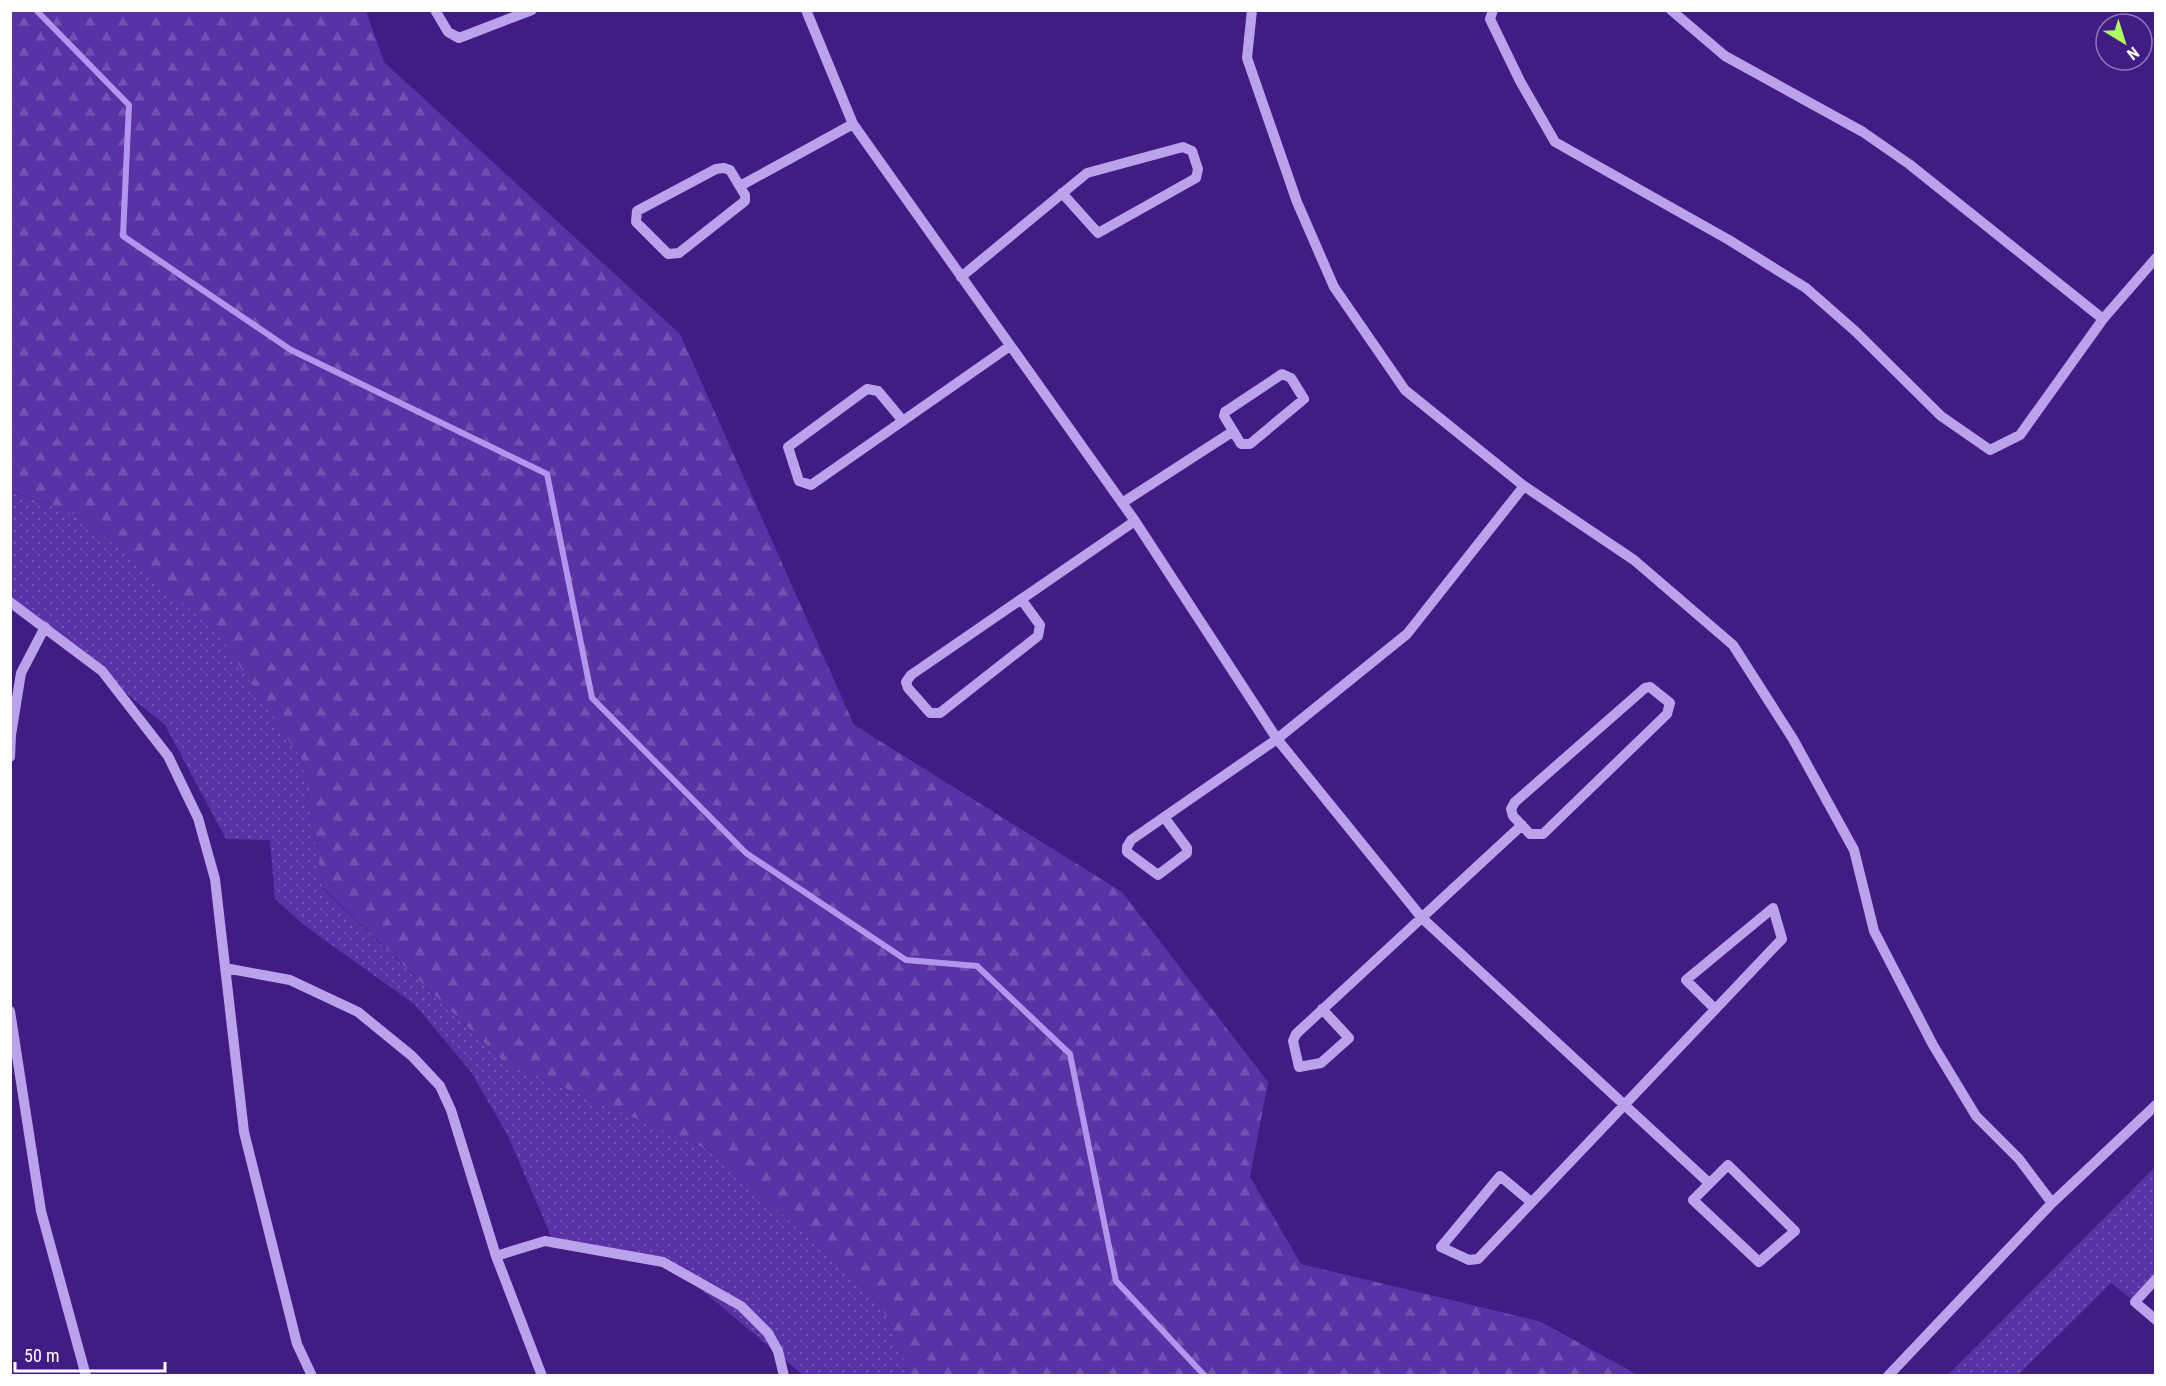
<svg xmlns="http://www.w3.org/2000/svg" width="2166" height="1386" font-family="'Roboto Condensed',sans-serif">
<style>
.forest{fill:url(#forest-firs)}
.park{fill:url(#park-dots)}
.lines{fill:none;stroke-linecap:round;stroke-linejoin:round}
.stream{stroke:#b296ed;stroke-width:6}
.minor{stroke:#bba3eb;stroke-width:10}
</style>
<defs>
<pattern id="forest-firs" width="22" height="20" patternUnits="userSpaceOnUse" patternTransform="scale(1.5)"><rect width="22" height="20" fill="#5932a5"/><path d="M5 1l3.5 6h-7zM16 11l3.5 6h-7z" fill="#7251b2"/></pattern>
<pattern id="park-dots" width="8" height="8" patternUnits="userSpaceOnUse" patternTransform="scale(1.5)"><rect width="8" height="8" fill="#5932a5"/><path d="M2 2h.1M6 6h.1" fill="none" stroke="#7251b2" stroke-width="1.8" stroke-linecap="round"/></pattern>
</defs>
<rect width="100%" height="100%" fill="#411c85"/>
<!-- forest -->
<path class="forest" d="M10,11H366L384,62L680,334L854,725L1122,892L1268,1082L1250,1177L1301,1264L1539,1321L1638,1375H909L881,1304L715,1153L504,1062L323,888L302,760L81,517L11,491Z"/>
<!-- park -->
<path class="park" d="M10,491L81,517L216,631L302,760L323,889L504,1062L715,1153L881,1304L909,1375H803L666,1260L556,1248L508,1136L471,1072L414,1004L305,926L275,899L270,840L226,839L165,725L11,599Z
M2155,1167V1273L2133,1300L2111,1283L2018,1375L1947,1376Z"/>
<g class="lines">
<!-- stream -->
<path class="stream" d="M36,10L129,105L123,236L291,350L547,474L592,698L746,853L906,960L977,966L1070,1054L1116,1281L1205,1376"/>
<!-- minor -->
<path class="minor" d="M435,10L448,32L459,38L532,10
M806,10L853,124L1135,521L1277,739L1422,918L1709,1183
M1252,10L1247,58L1297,202L1334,287L1405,390L1524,486L1634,560L1733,645L1793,739L1854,850L1874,931L1933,1045L1976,1116L2019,1159L2052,1203
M1493,10L1490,19L1520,81L1555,142L1729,240L1806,288L1855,331L1941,416L1990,450L2020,435L2103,319L2156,258
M1671,10L1725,56L1863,132L1909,164L2103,319
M724,168L730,170L745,195V201L679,253L668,254L636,222L637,211L716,169Z
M740,186L853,124
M961,277L1087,173L1183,147L1192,151L1198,169L1196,178L1098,233L1062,193
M1282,374L1291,378L1304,399L1250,444H1241L1224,416L1225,412Z
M903,421L878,391L867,389L788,447L799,481L811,485L1010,346
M1122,503L1232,432
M1021,599L1040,625L1038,636L940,713H930L908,688L906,682L911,675L1135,521
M10,602L102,671L168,756L198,818L215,879L244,1132L297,1344L312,1376
M1650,687L1670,703L1667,714L1543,834H1530L1513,816L1511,809L1515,802L1645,688Z
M10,757L11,735L21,673L45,627
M1164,817L1187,848V853L1158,875L1127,852V847L1131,840L1277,739L1407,634L1524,486
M225,968L290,980L358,1012L412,1056L440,1086L451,1110L496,1256L542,1376
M1322,1009L1349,1038L1321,1063L1299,1067L1293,1041L1296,1034L1522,825
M10,1011L41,1211L86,1376
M1728,1165L1795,1231L1759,1262L1693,1200Z
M1531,1202L1500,1176L1441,1247L1469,1260L1478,1259L1782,939L1773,908L1686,980L1715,1009
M496,1256L545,1241L663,1262L741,1306L768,1333L778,1351L784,1376
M2156,1279L2135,1302L2156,1320
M1888,1376L2052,1203L2156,1105"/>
</g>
<!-- border -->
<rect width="2166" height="1386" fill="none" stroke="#ffffff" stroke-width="24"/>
<!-- north arrow -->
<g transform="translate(2124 42) rotate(142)"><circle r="28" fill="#411c85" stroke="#8d77b6" stroke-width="1.5"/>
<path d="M0-4.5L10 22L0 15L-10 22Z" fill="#aefb61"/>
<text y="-9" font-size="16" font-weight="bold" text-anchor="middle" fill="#ffffff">N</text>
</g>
<!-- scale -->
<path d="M15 1362v9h150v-9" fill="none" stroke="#ffffff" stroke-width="3"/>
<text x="24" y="1362" font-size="18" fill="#ffffff" stroke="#411c85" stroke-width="4.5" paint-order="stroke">50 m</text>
</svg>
